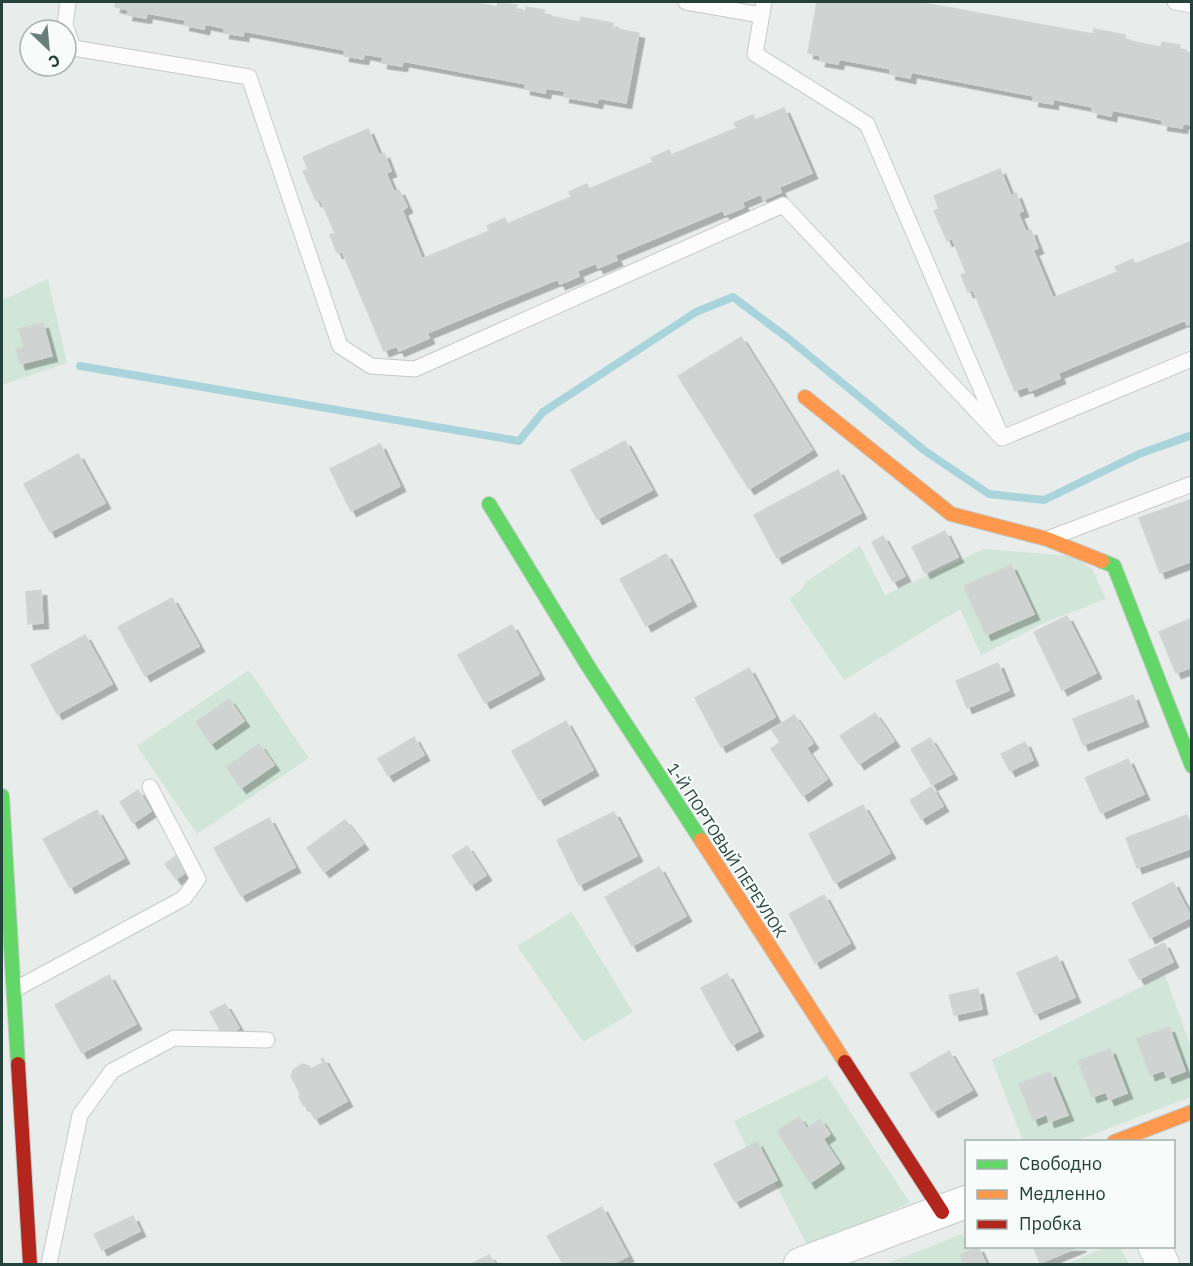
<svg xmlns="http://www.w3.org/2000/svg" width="1193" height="1266" font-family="'IBM Plex Sans',sans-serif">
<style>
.green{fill:#d1e6d8}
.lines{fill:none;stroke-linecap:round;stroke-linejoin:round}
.stream{stroke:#a9d4db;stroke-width:8}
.building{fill:#cfd4d2;stroke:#d1d6d4;stroke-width:1.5;filter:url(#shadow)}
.lane-casing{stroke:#c5cac8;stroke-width:17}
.street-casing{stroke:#c5cac8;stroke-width:34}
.fast-casing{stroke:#c3cbc8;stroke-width:16}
.slow-casing{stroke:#c3cbc8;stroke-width:16}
.jam-casing{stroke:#c3cbc8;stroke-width:16}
.lane{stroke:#fcfcfc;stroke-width:15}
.street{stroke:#fcfcfc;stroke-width:32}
.fast{stroke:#63d668;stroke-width:14}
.slow{stroke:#ff974d;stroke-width:14}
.jam{stroke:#b3261e;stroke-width:14}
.labels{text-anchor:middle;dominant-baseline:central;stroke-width:4.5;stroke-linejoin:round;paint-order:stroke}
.street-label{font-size:16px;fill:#24423a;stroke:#f7fbf9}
</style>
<defs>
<filter id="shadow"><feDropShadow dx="5.5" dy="5.5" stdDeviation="0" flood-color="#0004"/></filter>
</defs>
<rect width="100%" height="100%" fill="#e8edeb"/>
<!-- green -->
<path class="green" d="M48,279L67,363L2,385V300Z
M860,546L885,595L984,549L1073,556L1092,569L1106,599L1046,622L981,655L960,609L844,680L789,599L801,590L806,582Z
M249,670L309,758L197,834L137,746Z
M572,912L633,1012L583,1042L517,946Z
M1165,975L1191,1047V1097L1075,1141H1023L992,1060Z
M827,1076L910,1203L808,1247L755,1144L747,1148L734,1121Z
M962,1234L978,1264H886Z
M1106,1247H1120L1129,1264H1066Z"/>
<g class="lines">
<!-- stream -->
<path class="stream" d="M80,366L519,441L543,412L696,312L733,297L789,339L925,451L989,494L1044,500L1139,454L1192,435"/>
</g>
<!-- building -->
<path class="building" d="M116,2H474L497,7L498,2L517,5L516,10L525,12L526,7L545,10L543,15L580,22L581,17L613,23L612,28L639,33L626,103L598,98L597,103L564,97L565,91L546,88L545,93L525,89L526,84L403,61L402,66L382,63L383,57L364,54L363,59L344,56L345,50L244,31L243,36L224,33L225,28L205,24L204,29L184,25L186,20L147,13L146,18L127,15L129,10L115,7Z
M817,2H918L1093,34L1094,29L1125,35V40L1161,47L1162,42L1180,45L1179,50L1192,53V125L1183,123L1182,128L1162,125L1163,120L1112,110L1111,116L1092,112L1093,107L1053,99V104L1033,101L1034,96L911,72L910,78L890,74L891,69L839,59L838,64L820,61L821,56L808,53Z
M784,108L812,173L779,187L781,192L763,200L761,194L742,202L744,207L725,215L723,210L615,255L617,260L598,268L596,263L577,271L579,276L560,284L558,279L427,333L429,338L399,351L397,346L384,351L342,251L337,253L330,235L335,233L320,199L316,201L303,171L308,169L303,157L368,129L379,155L384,153L391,171L386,173L394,192L399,190L407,207L402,210L422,259L489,231L487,226L505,218L507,224L571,197L569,192L587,184L589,189L653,162L651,158L669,150L671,155L737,128L734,123L753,115L755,120Z
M1000,169L1011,196L1016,193L1023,211L1018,213L1026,232L1031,230L1038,248L1033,250L1053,298L1117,272L1115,267L1133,259L1135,264L1192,241V324L1187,325L1185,320L1058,373L1060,378L1030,391L1028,386L1015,391L973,290L968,292L961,275L966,273L952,238L947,241L934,211L939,209L934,196Z
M43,323L52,356L20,364L16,349L24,347L19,329Z
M741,337L812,450L749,489L678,376Z
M625,441L652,490L597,519L571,470Z
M380,444L400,486L351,511L330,469Z
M78,454L105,503L50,532L24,484Z
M838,470L861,513L777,558L754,515Z
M1192,499V561L1160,573L1139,518Z
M945,531L958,557L925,573L912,547Z
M883,536L905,576L893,582L872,542Z
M666,554L691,601L646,626L620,579Z
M1011,565L1034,614L986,635L964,586Z
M41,590L43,623L28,624L26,592Z
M172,598L199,646L145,676L118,627Z
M1067,616L1096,673L1062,690L1034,632Z
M1192,618V667L1176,673L1159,632Z
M512,625L539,674L485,703L458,655Z
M85,635L112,684L57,714L31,665Z
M998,663L1009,690L967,708L956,681Z
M749,668L775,717L721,747L695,698Z
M1133,695L1143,721L1083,745L1073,719Z
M229,699L244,721L211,744L196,722Z
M875,713L894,741L859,764L840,736Z
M794,715L813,743L806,748L827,779L803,796L771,749L780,742L772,730Z
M566,721L593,770L539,800L512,751Z
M414,737L424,755L388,776L378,759Z
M930,738L952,774L932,785L911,749Z
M1025,742L1033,760L1010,771L1001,754Z
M259,744L274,765L241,788L226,767Z
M1128,759L1144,794L1101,813L1085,778Z
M932,787L943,806L921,819L910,800Z
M138,790L151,811L133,823L120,802Z
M863,805L890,853L835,883L809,834Z
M97,810L124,858L70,888L43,839Z
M614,812L637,856L579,885L557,840Z
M1187,815L1192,828V848L1137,868L1126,838Z
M269,818L295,867L241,896L214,848Z
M345,820L363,844L324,872L307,848Z
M467,846L486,875L471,885L452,856Z
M176,856L187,871L176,879L165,864Z
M659,867L686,916L632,946L605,897Z
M1173,882L1191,917L1150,938L1132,903Z
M824,895L850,943L815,963L789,914Z
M1164,943L1173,962L1139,979L1129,960Z
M1057,956L1075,997L1035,1014L1017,973Z
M727,974L758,1031L732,1045L701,988Z
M109,975L136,1024L82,1053L55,1005Z
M978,989L982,1009L954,1015L949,995Z
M225,1004L239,1028L224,1037L210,1012Z
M1169,1027L1185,1071L1167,1078L1164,1070L1150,1075L1137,1039Z
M1110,1049L1127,1093L1109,1100L1106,1092L1092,1097L1078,1061Z
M949,1051L972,1090L933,1112L910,1074Z
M323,1058L347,1101L315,1119L307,1106L303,1105L299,1097L300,1093L291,1076L293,1070L302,1064L309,1066L311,1069L323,1063L321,1059Z
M1050,1072L1068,1115L1049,1122L1047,1114L1033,1120L1019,1084Z
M799,1117L807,1129L820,1119L830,1134L823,1139L839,1163L810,1183L777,1131Z
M757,1142L777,1180L735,1202L714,1164Z
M602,1207L628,1256L612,1264H563L547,1236Z
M133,1216L140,1231L102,1250L94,1234Z
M1033,1246H1081L1040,1263Z
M978,1247L986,1264H964L960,1255Z
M489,1255L495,1264H471Z"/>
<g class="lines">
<defs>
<path id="lane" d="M68,2L65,25L73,48L249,77L340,346L371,366L415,369L783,205L1002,438
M686,2L761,15
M764,2L755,54L867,124L1002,438L1192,359
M1175,2L1192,5
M1050,538L1192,484
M14,990L184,898L198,879L150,787
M49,1264L80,1115L112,1071L174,1038L267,1040"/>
<path id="street" d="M1154,1246L1163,1264
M800,1264L966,1202"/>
<path id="fast" d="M489,504L588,666L701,840
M1102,561L1114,566L1192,766
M2,796L18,1064"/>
<path id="slow" d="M805,397L951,514L1047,539L1102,561
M701,840L845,1062
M1114,1142L1192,1112"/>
<path id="jam" d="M845,1062L942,1212
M18,1064L30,1264"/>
</defs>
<!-- lane casing -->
<use href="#lane" class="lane-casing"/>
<!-- street casing -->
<use href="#street" class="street-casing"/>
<!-- fast casing -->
<use href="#fast" class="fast-casing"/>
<!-- slow casing -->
<use href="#slow" class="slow-casing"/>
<!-- jam casing -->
<use href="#jam" class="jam-casing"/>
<!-- lane -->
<use href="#lane" class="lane"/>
<!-- street -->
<use href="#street" class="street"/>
<!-- fast -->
<use href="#fast" class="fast"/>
<!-- slow -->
<use href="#slow" class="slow"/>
<!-- jam -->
<use href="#jam" class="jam"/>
</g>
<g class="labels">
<!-- street labels -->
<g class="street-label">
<text transform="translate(727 850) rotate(57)">1-Й ПОРТОВЫЙ ПЕРЕУЛОК</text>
</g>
</g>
<!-- border -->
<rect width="1193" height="1266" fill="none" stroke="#24423a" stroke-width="6"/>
<!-- legend -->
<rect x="965" y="1140" width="210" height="108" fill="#f7fbf9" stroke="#a3b1ad" stroke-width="1.5"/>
<rect x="977" y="1160" width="30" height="9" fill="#63d668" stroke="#a3b1ad" stroke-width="1.5"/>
<text x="1019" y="1170" font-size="18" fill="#24423a">Свободно</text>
<rect x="977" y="1190" width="30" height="9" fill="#ff974d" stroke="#a3b1ad" stroke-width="1.5"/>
<text x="1019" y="1200" font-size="18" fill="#24423a">Медленно</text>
<rect x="977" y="1220" width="30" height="9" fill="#b3261e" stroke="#a3b1ad" stroke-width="1.5"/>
<text x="1019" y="1230" font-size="18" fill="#24423a">Пробка</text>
<!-- north arrow -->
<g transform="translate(48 48) rotate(154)"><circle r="28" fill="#f7fbf9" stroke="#a3b1ad" stroke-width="1.5"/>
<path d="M0-4.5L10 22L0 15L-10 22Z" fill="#697e78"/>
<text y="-9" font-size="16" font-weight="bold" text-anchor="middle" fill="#24423a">С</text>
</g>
</svg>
